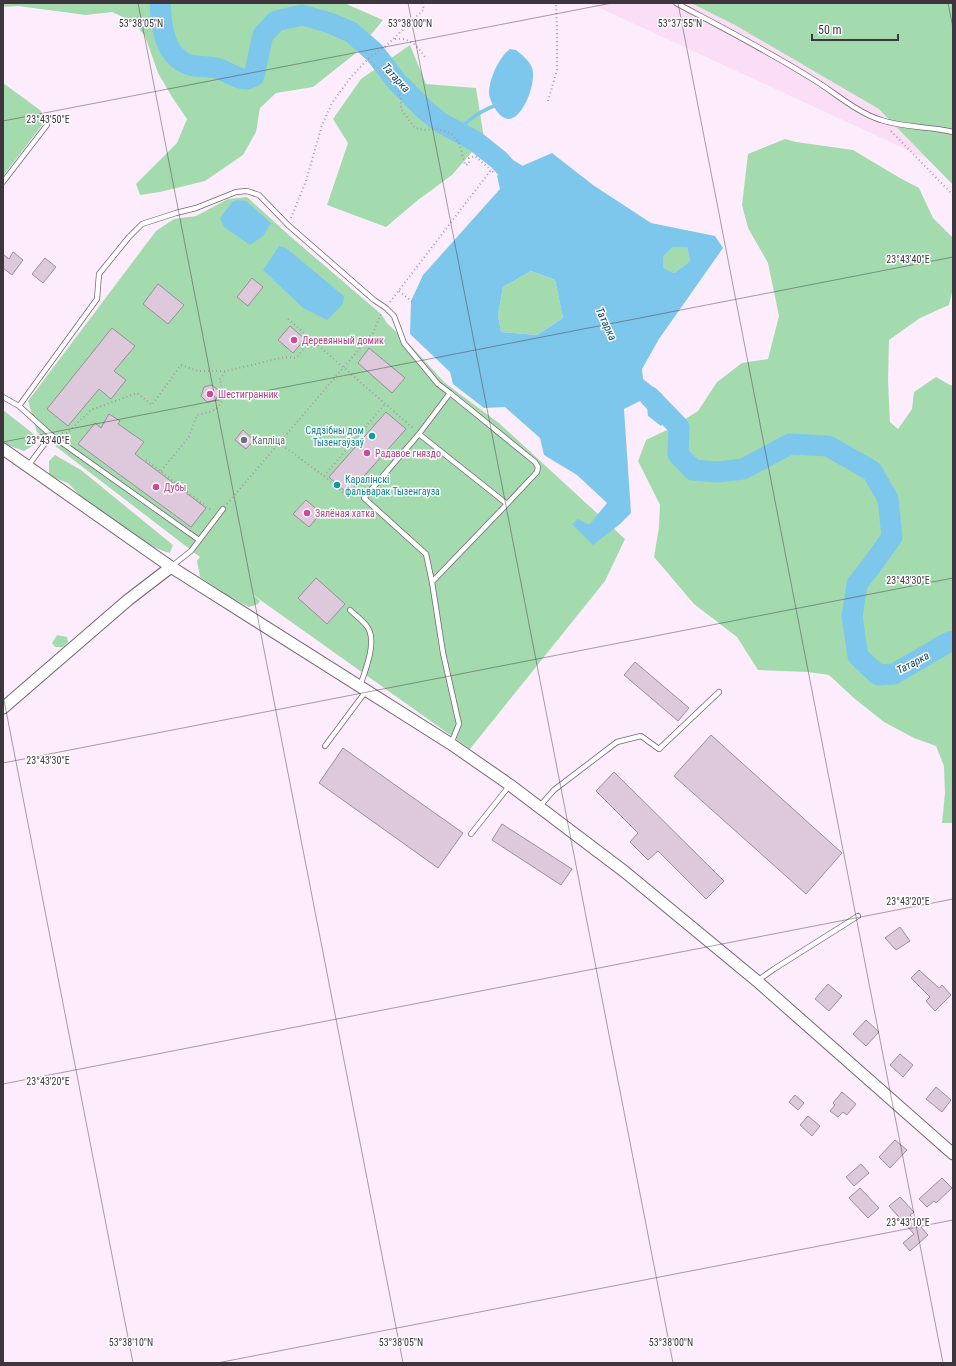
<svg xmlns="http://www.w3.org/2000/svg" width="956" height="1366" font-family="'Roboto Condensed',sans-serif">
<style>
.built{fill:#f9def6}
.green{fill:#a3dbae}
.water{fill:#7ec7ec;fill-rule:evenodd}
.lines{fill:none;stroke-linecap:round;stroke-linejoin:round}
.stream{stroke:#7ec7ec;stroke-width:3.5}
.river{stroke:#7ec7ec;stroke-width:21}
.building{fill:#ddc9db;stroke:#9e8b9c}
.service-casing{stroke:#766474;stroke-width:6}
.tertiary-casing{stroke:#766474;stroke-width:13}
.path{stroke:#a89ba7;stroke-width:2;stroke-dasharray:1 3;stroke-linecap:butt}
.service{stroke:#fff;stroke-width:4.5}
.tertiary{stroke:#fff;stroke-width:11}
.ticks{fill:none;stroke:#3e363e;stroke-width:1;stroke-opacity:0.45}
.hotel-dot{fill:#d1479c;stroke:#fff;stroke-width:1.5}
.culture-dot{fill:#0f9aa8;stroke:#fff;stroke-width:1.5}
.worship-dot{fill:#6b7280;stroke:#fff;stroke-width:1.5}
.labels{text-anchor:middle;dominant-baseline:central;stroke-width:3;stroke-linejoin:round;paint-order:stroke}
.hotel-label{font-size:10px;fill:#b23c85;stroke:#fff;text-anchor:start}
.culture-label{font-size:10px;fill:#0d838f;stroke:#fff;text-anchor:end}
.worship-label{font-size:10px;fill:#5b616d;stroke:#fff;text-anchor:start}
.water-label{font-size:11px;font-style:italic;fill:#074660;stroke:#fff}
.ticks-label{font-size:10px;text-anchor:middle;fill:#3e363e;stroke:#fff;stroke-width:3;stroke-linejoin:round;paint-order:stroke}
</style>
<rect width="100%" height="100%" fill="#fdedfc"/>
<!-- built -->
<path class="built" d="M589,3H953V171Z"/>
<!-- green -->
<path class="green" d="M3,3H344L383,20L356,53L313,87L276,93L260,108L256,132L243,155L205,181L160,192L140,195L136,184L177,143L187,119L172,97L158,73L145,36L132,21L112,12L86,15L18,6L3,7Z
M691,3H953V185L879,109L735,25Z
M410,45L426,84L476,88L484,138L452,175L418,200L386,227L327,205L348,143L333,119L361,79Z
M3,83L40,110L46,120L3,176Z
M785,139L796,142L853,150L900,178L919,188L933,218L953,238V288L949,305L920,318L889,340L888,380L890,422L898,429L912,409L914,392L936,377L950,385L953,386V823H942L945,793L944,766L936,746L914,738L884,722L855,699L829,675L808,672L758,670L737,637L694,604L654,557L659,527L660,505L638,461L646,440L669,429L698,411L717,382L742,363L768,359L779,316L768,263L748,228L742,205L748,154Z
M247,197L290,236L381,314L387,323L412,347L445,383L499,423L625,539L605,581L470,749L252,594L260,601L258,604L249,607L228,596L200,577L197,561L200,557L37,432L28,401L156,231L174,219L196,216L228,199Z
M673,247H687L690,261L674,273L663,269V257Z
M531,271L555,280L563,318L537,335L501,332L498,315L503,287Z
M3,410L35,435L34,445L24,451L7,445L3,441Z
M55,455L81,470L173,545L170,553L163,551L141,541L90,506L68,483L49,476V461Z
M57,635L67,637L68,642L63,647H55L52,643Z"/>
<!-- water -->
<path class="water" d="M510,49L516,50C521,54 530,61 532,68C537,80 524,119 508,119C502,118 499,114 496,110C493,105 489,98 489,93C489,79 499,57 510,49Z
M552,153L593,185L651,223L715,236L723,248L659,339L642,369L643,379L662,394L674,414L661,426L648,416L647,407L640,401L624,409L631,513L620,524L593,545L572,524L578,519L589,525L607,503L577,475L544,455L540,438L505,407L484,408L453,384L450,372L410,334L411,301L423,275L500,189L497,176L513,163L522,166ZM673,247H687L690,261L674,273L663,268V257ZM531,271L555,280L563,318L537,335L501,332L498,315L503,287Z
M237,200L246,201L271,223L263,236L250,245L224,227L220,218L232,202Z
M279,246L286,248L344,296L343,304L327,320L303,308L263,270Z"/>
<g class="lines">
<!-- stream -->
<path class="stream" d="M457,130C468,121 480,111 494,106"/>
<!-- river -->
<path class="river" d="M160,3C161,28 165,60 194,66C202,67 212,66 219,69C226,71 237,79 245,79C248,79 252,77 254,76L263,35L276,21L302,15L330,23L351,32L374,52L397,82L424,109L441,123L475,141L499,160L506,168L522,178L530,181
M650,397L679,427L678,454L693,470L717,472L743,469L790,444L828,446L872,471L888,499L892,537L872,565L857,584L852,617L858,656L878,675L894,674L947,643L953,641"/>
</g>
<!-- building -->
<path class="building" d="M13,252L23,260L12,275L3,268V254L9,259Z
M45,258L56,267L43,283L32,274Z
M252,278L263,287L248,306L237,297Z
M158,284L184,305L168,324L143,304Z
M290,326L305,339L293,353L278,340Z
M112,328L135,346L114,371L126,380L111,399L99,389L68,426L47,409Z
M369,348L405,378L392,393L358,363Z
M212,385L219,391L216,400L207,402L201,396L204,387Z
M386,412L406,429L348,494L329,477Z
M109,414L120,421L118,424L144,442L135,454L206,508L191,527L78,444L95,423L101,428Z
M243,430L254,440L246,449L235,440Z
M306,500L321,513L309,527L293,514Z
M316,578L345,604L327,624L298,598Z
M635,662L689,708L678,721L624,675Z
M711,735L842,853L806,894L674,776Z
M343,748L463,833L438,868L319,783Z
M614,772L724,881L706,899L658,851L648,860L630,842L638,833L596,791Z
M502,824L572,869L561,885L492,840Z
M900,927L910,941L896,950L885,938Z
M919,970L939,988L942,985L951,995L935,1011L926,1001L930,997L911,978Z
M828,984L842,996L829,1011L815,999Z
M866,1020L879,1032L866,1046L853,1034Z
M900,1054L913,1065L903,1077L890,1065Z
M936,1087L951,1100L942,1112L926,1099Z
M842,1092L856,1104L847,1115L843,1112L838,1117L830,1111L835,1105L833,1103Z
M795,1095L804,1103L798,1110L789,1102Z
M808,1116L820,1126L812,1136L800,1125Z
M895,1140L907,1150L890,1168L879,1157Z
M861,1164L869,1173L854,1186L846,1177Z
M942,1178L952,1188L936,1203L934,1201L927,1207L919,1199Z
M860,1188L879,1208L868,1218L849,1198Z
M900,1197L914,1212L910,1215L928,1235L910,1251L903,1243L914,1234L889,1206Z"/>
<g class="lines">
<defs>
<path id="service" d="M676,3C721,27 768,51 811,78C833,91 857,113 881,120C904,128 930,126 953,132
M3,182L47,125
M3,397L19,406L51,435L199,540
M19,406L97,299L99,274L129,237L142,224L176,213L196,208L236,192L247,191L259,195L288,225L374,300L386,308L394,316L404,343L438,384L450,393L419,434L364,498L426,554L432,582L443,653L459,724L451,744
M419,434L507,504L537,472L538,467L535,462L450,393
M28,466L51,435
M172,566L191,551L223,509
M432,582L507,504
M350,610C356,616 364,621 368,628C377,643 365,671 360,686
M325,746L366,691
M539,807L554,790L617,742L641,736L659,749L719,692
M471,834L510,785
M757,981L774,969L858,916"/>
<path id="tertiary" d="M3,449L171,567L451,744L510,785L625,872L757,981L953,1154
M3,708L128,600L171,567"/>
</defs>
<!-- service casing -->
<use href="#service" class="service-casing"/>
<!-- tertiary casing -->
<use href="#tertiary" class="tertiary-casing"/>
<!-- path -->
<path class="path" d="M395,39C410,37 419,47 426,59
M368,59L389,79L397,89L401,98V109L415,128L426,130L438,129L450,133L459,142L465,165L469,164V158L475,156L491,170
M548,101L557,70V26L556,3
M891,131L953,195
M291,218L306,181L322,125L332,103L351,77L368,59L386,46L424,9L422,3
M399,291L415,304
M390,302L491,170L494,173
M288,319L414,429
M62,433H67L91,410L137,393L152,405L181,365L198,371H226
M279,443L324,476L348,497L355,492L357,494
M146,460L212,511
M161,471L189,437L197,415C211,412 224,410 222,392C221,387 222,383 219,380L226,371L285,357L296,358L311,340
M324,476L385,404
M227,504L373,333L381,314"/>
<!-- service -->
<use href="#service" class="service"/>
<!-- tertiary -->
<use href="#tertiary" class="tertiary"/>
</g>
<!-- ticks -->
<path class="ticks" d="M138,3L403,1363M408,3L673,1363M678,3L943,1363M948,3L953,28M3,121L612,3M3,442L953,257M3,695L133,1363M3,763L953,578M3,1084L953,899M217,1363L953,1220"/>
<!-- markers -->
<g class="hotel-dot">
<circle cx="294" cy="340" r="4"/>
<circle cx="210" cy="394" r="4"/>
<circle cx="367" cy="453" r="4"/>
<circle cx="156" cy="487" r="4"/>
<circle cx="307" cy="513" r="4"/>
</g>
<g class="culture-dot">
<circle cx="372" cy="436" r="4"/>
<circle cx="337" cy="485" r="4"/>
</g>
<circle class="worship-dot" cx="244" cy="440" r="4"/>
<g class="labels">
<!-- hotel labels -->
<g class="hotel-label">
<text x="302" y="340">Деревянный домик</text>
<text x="218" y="394">Шестигранник</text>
<text x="375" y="453">Радавое гняздо</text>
<text x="164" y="487">Дубы</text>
<text x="315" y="513">Зялёная хатка</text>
</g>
<!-- culture labels -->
<g class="culture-label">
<text x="364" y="430">Сядзібны дом<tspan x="364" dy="12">Тызенгаўзаў</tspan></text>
<text x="345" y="479" text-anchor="start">Каралінскі<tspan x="345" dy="12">фальварак Тызенгауза</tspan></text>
</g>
<!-- worship labels -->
<g class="worship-label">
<text x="252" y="440">Капліца</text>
</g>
<!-- water labels -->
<g class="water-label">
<text transform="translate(396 78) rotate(48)">Татарка</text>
<text transform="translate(606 324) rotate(65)">Татарка</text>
<text transform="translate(913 663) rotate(-28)">Татарка</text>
</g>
</g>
<g class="ticks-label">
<text x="141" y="27">53°38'05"N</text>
<text x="410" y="27">53°38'00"N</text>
<text x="680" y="27">53°37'55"N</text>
<text x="48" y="123">23°43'50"E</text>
<text x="908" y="263">23°43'40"E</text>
<text x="48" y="444">23°43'40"E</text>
<text x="908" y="584">23°43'30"E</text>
<text x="48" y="764">23°43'30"E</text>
<text x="908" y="905">23°43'20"E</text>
<text x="48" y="1085">23°43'20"E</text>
<text x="908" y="1226">23°43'10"E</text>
<text x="131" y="1346">53°38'10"N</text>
<text x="401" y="1346">53°38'05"N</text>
<text x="671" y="1346">53°38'00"N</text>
</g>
<!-- border -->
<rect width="956" height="1366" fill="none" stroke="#3e363e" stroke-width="8"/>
<!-- scale -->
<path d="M812 34v6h86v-6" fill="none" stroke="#3e363e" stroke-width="2"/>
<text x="818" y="34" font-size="12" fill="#3e363e" stroke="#ffffff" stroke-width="3" paint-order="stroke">50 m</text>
</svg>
